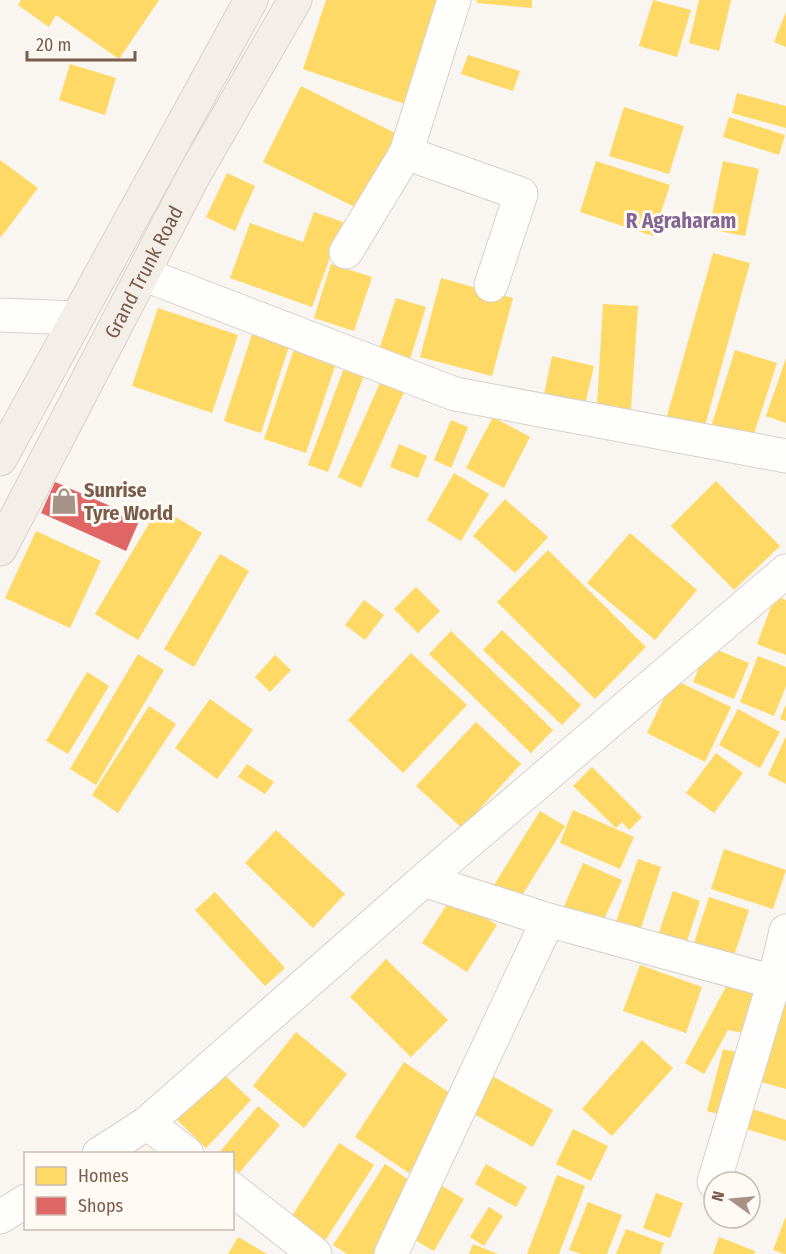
<svg xmlns="http://www.w3.org/2000/svg" width="786" height="1254" font-family="'Fira Sans Condensed',sans-serif">
<style>
.homes{fill:#ffd966}
.shops{fill:#e06666}
.lines{fill:none;stroke-linecap:round;stroke-linejoin:round}
.minor-casing{stroke:#d7d1cb;stroke-width:35}
.major-casing{stroke:#dad1cc;stroke-width:35}
.minor{stroke:#fefefd;stroke-width:33}
.major{stroke:#f3eee8;stroke-width:33}
.labels{text-anchor:middle;dominant-baseline:central;stroke-width:6;stroke-linejoin:round;paint-order:stroke}
.street-label{font-size:20px;fill:#7a5c4d;stroke:#fffaf3}
.poi-label{font-size:20px;font-weight:bold;fill:#7a5c4d;stroke:#fffaf3;text-anchor:start}
.neighbourhood-label{font-size:21px;font-weight:bold;fill:#846695;stroke:#fffaf3}
</style>
<rect width="100%" height="100%" fill="#f9f5f0"/>
<!-- homes -->
<path class="homes" d="M21,0H159L119,59L56,15L49,27L18,5Z
M326,0H440L405,104L303,69Z
M477,0H532V8L477,3Z
M653,0L691,10L677,57L639,46Z
M699,0H731L719,51L689,43Z
M786,12V47L774,42Z
M468,55L520,71L513,91L461,74Z
M70,64L116,78L105,115L59,100Z
M301,86L397,134L359,209L263,162Z
M737,93L786,106V128L732,113Z
M624,107L684,126L669,174L609,156Z
M729,117L785,135L779,155L723,137Z
M0,160L38,188L1,237L0,236Z
M596,161L670,185L653,236L580,212Z
M723,161L759,169L745,236L709,229Z
M227,173L255,186L235,231L206,217Z
M314,212L343,222L312,307L230,278L250,223L303,242Z
M713,253L750,263L705,426L667,416Z
M331,264L372,277L354,331L314,318Z
M441,278L513,298L492,376L420,357Z
M396,298L426,307L407,369L376,359Z
M603,304L638,306L631,409L597,406Z
M158,308L238,335L212,413L132,386Z
M253,331L290,343L261,433L224,421Z
M296,343L338,357L306,453L264,439Z
M735,350L777,363L752,440L711,427Z
M552,356L594,366L584,409L543,399Z
M786,358V423L766,416Z
M347,360L367,367L328,472L308,465Z
M385,372L408,383L361,488L338,477Z
M493,417L530,437L504,488L466,468Z
M451,420L468,427L451,468L434,460Z
M399,444L427,456L418,478L390,467Z
M454,473L489,494L461,541L427,520Z
M716,481L780,546L734,590L671,526Z
M505,499L548,537L515,573L473,536Z
M159,507L202,533L138,640L95,614Z
M36,531L101,561L70,628L5,598Z
M630,533L697,590L655,640L587,583Z
M548,550L646,647L595,699L497,602Z
M220,554L249,571L194,667L164,649Z
M416,587L440,611L418,633L394,609Z
M775,596L786,600V655L757,644Z
M364,600L384,615L365,640L345,625Z
M502,630L581,705L562,725L483,650Z
M451,631L553,730L531,753L429,654Z
M708,646L749,663L734,699L693,682Z
M411,653L467,705L403,773L348,720Z
M138,654L164,670L96,785L70,769Z
M275,655L291,670L270,692L255,677Z
M758,656L786,667V686L774,716L740,702Z
M87,672L109,686L68,754L46,741Z
M673,679L731,707L705,762L647,733Z
M210,699L253,730L217,779L175,748Z
M786,704V721L780,719Z
M149,706L176,724L118,813L92,795Z
M738,709L780,732L760,768L719,745Z
M476,722L521,764L462,828L416,786Z
M786,736V784L768,775Z
M716,753L743,773L714,813L686,793Z
M247,764L274,782L265,794L238,777Z
M592,767L642,817L629,830L622,822L616,828L573,786Z
M573,810L634,837L620,869L560,843Z
M540,811L565,826L516,905L491,890Z
M276,830L345,894L313,928L245,863Z
M724,849L786,870L773,909L711,889Z
M638,859L661,867L639,934L615,925Z
M583,863L622,880L600,928L562,911Z
M673,891L700,901L686,944L658,935Z
M215,892L285,968L265,986L195,910Z
M452,897L497,925L467,972L422,943Z
M709,897L749,910L733,959L693,946Z
M386,959L448,1020L411,1057L350,997Z
M640,965L702,987L686,1033L623,1011Z
M728,983L760,995L753,1035L728,1030L704,1074L685,1063Z
M786,997V1089L761,1082Z
M296,1032L347,1074L304,1128L253,1086Z
M642,1040L673,1068L612,1136L582,1109Z
M723,1049L744,1054L728,1117L707,1111Z
M404,1062L457,1098L409,1173L355,1137Z
M220,1071L251,1100L206,1148L176,1119Z
M485,1072L553,1110L533,1147L465,1109Z
M258,1106L280,1125L239,1173L232,1167V1154H218Z
M749,1108L786,1120V1141L743,1128Z
M573,1129L608,1146L591,1181L556,1164Z
M339,1143L374,1165L324,1242L290,1219Z
M385,1164L418,1186L374,1254H347L333,1245Z
M486,1164L527,1187L516,1207L475,1184Z
M557,1175L585,1186L559,1254H527Z
M437,1183L464,1199L434,1251L406,1235Z
M656,1193L683,1203L670,1238L643,1228Z
M588,1202L622,1215L607,1254H581L569,1250Z
M489,1207L503,1216L484,1246L470,1237Z
M786,1216V1254H784L773,1250Z
M626,1229L664,1243L660,1254H616Z
M238,1237L267,1254H228Z
M719,1237L755,1251L754,1254H713Z
M473,1244L498,1254H469Z"/>
<!-- shops -->
<path class="shops" d="M55,482L140,519L126,551L41,513Z"/>
<g class="lines">
<defs>
<path id="minor" d="M406,153L521,194L491,285
M346,252L406,153L454,0
M143,274L455,394L786,456
M0,315L76,318
M424,880L548,920L774,982L786,984
M147,1123L187,1154
M99,1154L147,1123L424,880L786,571
M714,1182L774,982L786,931
M232,1189L315,1254
M0,1217L26,1201
M391,1254L548,920"/>
<g id="major">
<path d="M0,459L251,0"/>
<path id="s1" d="M0,549L194,175L295,0"/>
</g>
</defs>
<!-- minor casing -->
<use href="#minor" class="minor-casing"/>
<!-- major casing -->
<use href="#major" class="major-casing"/>
<!-- minor -->
<use href="#minor" class="minor"/>
<!-- major -->
<use href="#major" class="major"/>
</g>
<!-- icons -->
<defs>
<symbol id="shop-bare" viewBox="-9 -9 18 18"><path d="M-5-2.5h2.3a2.7 3.5 0 0 1 5.4 0H5L5.5 6h-11ZM-1.5-2.5h3a1.5 2.3 0 0 0-3 0Z" fill="#a69286" stroke="#fffaf3" stroke-width="2.5" paint-order="stroke"/></symbol>
</defs>
<g fill-rule="evenodd">
<use href="#shop-bare" x="45" y="482" width="38" height="38"/>
</g>
<g class="labels">
<!-- street labels -->
<g class="street-label">
<text stroke="none"><textPath href="#s1" startOffset="312">Grand Trunk Road</textPath></text>
</g>
<!-- poi labels -->
<g class="poi-label">
<text x="84" y="490">Sunrise<tspan x="84" dy="23">Tyre World</tspan></text>
</g>
<!-- neighbourhood labels -->
<g class="neighbourhood-label">
<text x="681" y="221">R Agraharam</text>
</g>
</g>
<!-- legend -->
<rect x="24" y="1152" width="210" height="78" fill="#fffaf3" stroke="#cabbb1" stroke-width="1.5"/>
<rect x="36" y="1167" width="30" height="18" fill="#ffd966" stroke="#cabbb1" stroke-width="1.5"/>
<text x="78" y="1182" font-size="18" fill="#7a5c4d">Homes</text>
<rect x="36" y="1197" width="30" height="18" fill="#e06666" stroke="#cabbb1" stroke-width="1.5"/>
<text x="78" y="1212" font-size="18" fill="#7a5c4d">Shops</text>
<!-- north arrow -->
<g transform="translate(732 1200) rotate(285)"><circle r="28" fill="#fffaf3" stroke="#cabbb1" stroke-width="1.5"/>
<path d="M0-4.5L10 22L0 15L-10 22Z" fill="#a69286"/>
<text y="-9" font-size="16" font-weight="bold" text-anchor="middle" fill="#7a5c4d">N</text>
</g>
<!-- scale -->
<path d="M27 51v9h108v-9" fill="none" stroke="#7a5c4d" stroke-width="3"/>
<text x="36" y="51" font-size="18" fill="#7a5c4d" stroke="#fffaf3" stroke-width="4.5" paint-order="stroke">20 m</text>
</svg>
